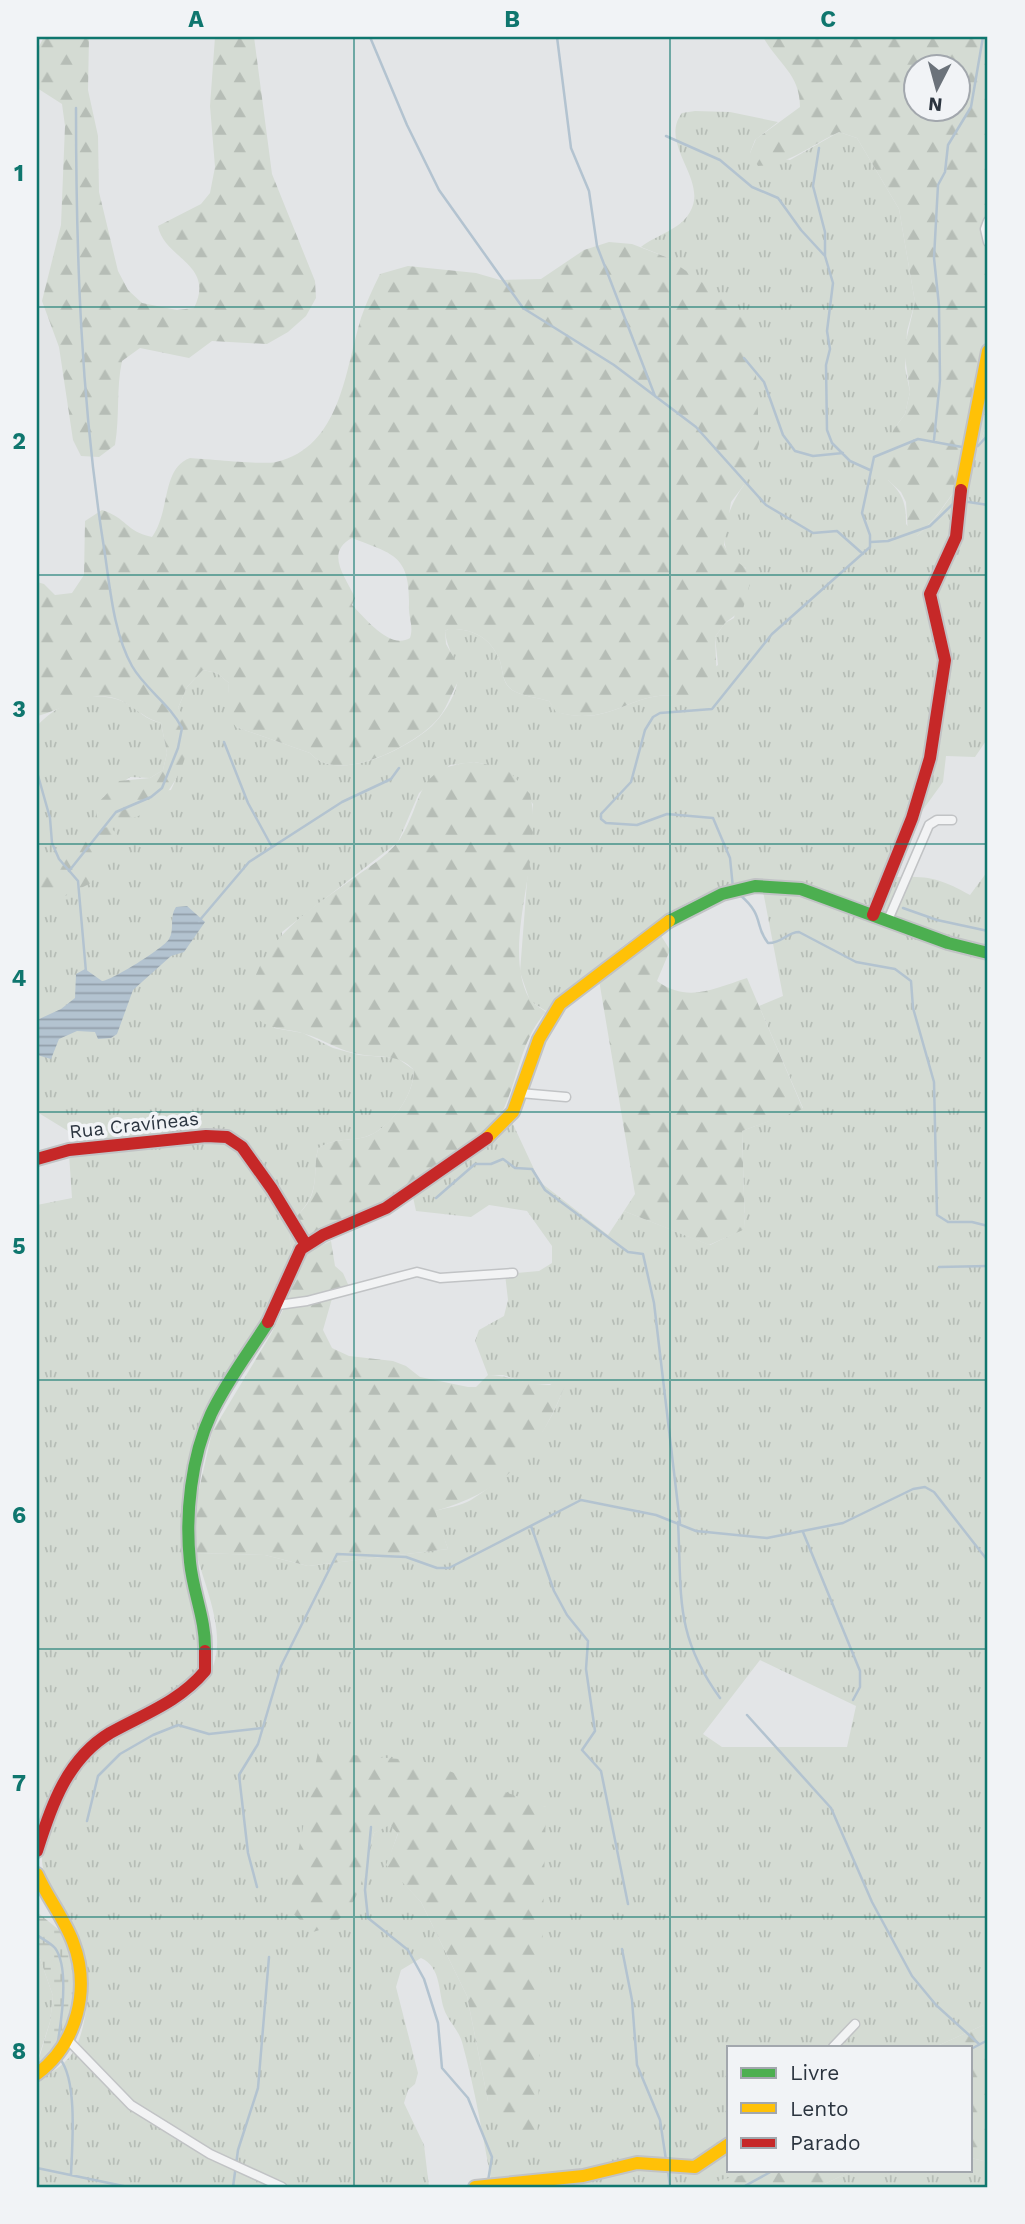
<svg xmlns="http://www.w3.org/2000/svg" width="1025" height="2224" font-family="'Work Sans',sans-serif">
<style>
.grass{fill:url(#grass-tufts);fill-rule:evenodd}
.forest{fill:url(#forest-firs);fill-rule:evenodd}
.wetland{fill:url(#wetland-marsh)}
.water{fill:url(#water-rules)}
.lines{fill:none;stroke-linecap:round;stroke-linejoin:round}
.stream{stroke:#b3c3d0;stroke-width:2.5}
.street-casing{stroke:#c1c3c5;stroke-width:11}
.fast-casing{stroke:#c1c3c5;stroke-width:16}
.slow-casing{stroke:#c1c3c5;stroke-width:16}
.jam-casing{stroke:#c1c3c5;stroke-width:16}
.street{stroke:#f2f3f4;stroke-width:8}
.fast{stroke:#4caf50;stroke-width:12}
.slow{stroke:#ffc107;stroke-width:12}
.jam{stroke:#c62828;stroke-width:12}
.grid{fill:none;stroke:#0f766e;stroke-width:2;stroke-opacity:0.55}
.labels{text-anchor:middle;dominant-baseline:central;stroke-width:7;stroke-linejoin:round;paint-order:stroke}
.street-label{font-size:19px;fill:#2b343f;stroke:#f1f3f6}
.neatline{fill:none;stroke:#0f766e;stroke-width:2.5}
.grid-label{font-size:23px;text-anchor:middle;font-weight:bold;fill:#0f766e}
</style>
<defs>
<pattern id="grass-tufts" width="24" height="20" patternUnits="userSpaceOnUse" patternTransform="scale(1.75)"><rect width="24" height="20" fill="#d4dbd3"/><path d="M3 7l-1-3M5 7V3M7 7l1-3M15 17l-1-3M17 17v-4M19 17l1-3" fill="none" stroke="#b6bdb6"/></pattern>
<pattern id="forest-firs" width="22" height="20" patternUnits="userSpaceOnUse" patternTransform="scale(1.75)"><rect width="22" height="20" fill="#d4dbd3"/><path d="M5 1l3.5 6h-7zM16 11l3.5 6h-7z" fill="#b6bdb6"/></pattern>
<pattern id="wetland-marsh" width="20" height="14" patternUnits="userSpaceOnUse" patternTransform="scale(1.75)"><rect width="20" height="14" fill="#d4dbd3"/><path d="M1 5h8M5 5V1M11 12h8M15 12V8" fill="none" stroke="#b6bdb6"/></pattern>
<pattern id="water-rules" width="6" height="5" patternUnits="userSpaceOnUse" patternTransform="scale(1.75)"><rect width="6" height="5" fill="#b3c3d0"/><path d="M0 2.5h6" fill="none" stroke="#929faa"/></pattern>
</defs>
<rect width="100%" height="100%" fill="#e3e5e7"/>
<!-- grass -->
<path class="grass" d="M695,111L730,112L778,122L755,140L750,153L790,160L839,132L857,138L899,209L915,302L907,331L905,368L910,392L905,414L894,429L888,480C903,494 906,503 906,524L917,536C946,512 981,453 988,417V738L975,757L946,756L943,782L922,811L897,877C930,876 941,879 970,895L987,872L988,946C947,942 911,920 873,907C836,894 794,875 754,880C684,887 615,954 561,996L546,1011L530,1001L520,972L533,804L506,769L475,762L450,765L419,793L398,842L282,932L274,1028L303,1033L333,1048L359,1055L397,1058L414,1070C414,1095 390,1130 365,1137C349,1141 332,1138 318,1149C314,1164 317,1179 312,1193C306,1213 282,1222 292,1248L273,1304L217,1397L186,1492L203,1621L200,1674L181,1690L112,1728L61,1779L37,1829V1205L72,1198L69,1154L110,1143L73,1134L37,1112V726C60,701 96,687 128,704C142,712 142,718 161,723L167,753L163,770L150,778L130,777L103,797L171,790C183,764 194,733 178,708L187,687L203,670L217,673L229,683L228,698L236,727L310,753C337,785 408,748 432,726C443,715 454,698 457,684C461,666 446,649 445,631L448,629C472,628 491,637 500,661C503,671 502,683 512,690C521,696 539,698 549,701L557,712C610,728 632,691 673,696L718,665L715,637L725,623L734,618L746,568C707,553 729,504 747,481L688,274L666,257L641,247C656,235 680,230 690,212C709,180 658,144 682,113Z
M763,891C805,893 846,907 885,923C919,937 951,954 988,957V2023L935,2047H729V2170H766C748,2177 727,2176 711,2187H475L492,2185C483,2137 475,2089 462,2042C458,2029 448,2021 444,2009C438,1990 441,1967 421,1958L401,1970L396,1987L418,2073L415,2084L408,2090L404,2103L424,2145L429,2187H37V2081C52,2072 68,2064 76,2047C90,2017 91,1968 79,1937C65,1903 33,1880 44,1840C53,1811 72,1773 95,1753C135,1717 213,1711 217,1647C219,1617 204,1582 196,1553L265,1555L308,1566L448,1549L434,1511C446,1508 461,1506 471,1500C515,1472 550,1433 565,1383L533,1385L503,1375H488L475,1341L479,1330L504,1316L508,1300L505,1274L539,1271L552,1263V1246L527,1211L489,1205L471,1217L416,1211L413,1197L498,1139L512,1122L540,1182L608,1235L624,1211L710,1245L745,1228L742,1131L803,1108L759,1006L783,996ZM760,1660L856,1706L847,1747H722L703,1734ZM318,1752L546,1807L488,2101L467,1996L421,1902L387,1865L398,1833L389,1824L374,1833L369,1851Z
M37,1950L53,1996L50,2022L37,2062Z
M971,2158L988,2162V2187H818L854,2170H971Z"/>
<!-- forest -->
<path class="forest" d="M44,37H89L88,90L98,136L99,192L118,271L128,290L142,303L177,310L194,308C216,264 164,259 158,226L201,204L210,193L215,167L210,106L215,37H254L272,174L315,281L316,298L306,316L288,332L267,344L212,341L189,358L140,348L122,361C116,389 120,416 115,445L99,457L81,456L73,440L59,347L42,301L61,225L65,126L62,104L37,88V50Z
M763,37H988V417C981,453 945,512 917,536L908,534L906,502L901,492L888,480L880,460L894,429L905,414L910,392L904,350L915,302L899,209L857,138L839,132C811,145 789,165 758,166L750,153L756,139L800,107C800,74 779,65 763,37ZM916,66H958V108H916Z
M609,242L632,244L666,257L728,300L749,327L757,384L759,444L747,481L731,502L724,545C731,560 742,563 752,575L743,609L725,623L715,637L717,682L709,698L677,701L673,696C632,691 610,728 556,712L549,701C539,698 521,696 512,690C502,682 503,671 500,661C491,637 472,628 448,629L445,631L446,644L463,674C451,690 448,711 432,725C408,748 337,785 310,753L236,727L226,714L229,683L217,673L203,670L187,687L178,708C181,712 185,717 187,722C196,753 169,802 141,815C128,821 111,818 97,817L95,806L119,781L150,778L163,770L167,753L161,723C141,717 135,706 117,699C88,689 64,710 37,716V582L44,584L55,595L72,593L84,575L85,521L102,510C127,518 125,531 152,537C171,510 161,469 190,458C208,459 261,465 276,462C341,447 345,370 361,318C366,303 373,288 380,274L408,266L476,273L500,280L541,279L584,250ZM352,538C393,554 410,555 409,605C408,617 414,626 410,638C390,650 366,619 352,605L355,598C346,577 324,553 352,538Z
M474,762L506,768L530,794C545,855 500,945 529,998C533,1004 541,1008 546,1012C516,1044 518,1096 491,1130L378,1207L292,1248C281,1219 305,1216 312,1194C317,1179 314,1164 318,1149C331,1138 349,1141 365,1137C389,1130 414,1096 414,1070C398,1052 376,1059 354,1053C336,1049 323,1039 305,1034C289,1028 268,1031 256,1017C245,1005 249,990 255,977C277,924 328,898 372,865C382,858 393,849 400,839C425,800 413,767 474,762Z
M108,827C118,832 120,837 118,848L99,858L96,874L91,883L37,910V869L96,829Z
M660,934L670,950L657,981C688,1003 713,989 747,978L803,1109L742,1131L745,1229L709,1245L624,1211L635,1194L599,980Z
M331,1241L335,1266L343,1273L351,1291L333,1295L323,1330L332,1348L349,1356L393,1361L406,1366L420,1377L468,1387H476L488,1375C510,1375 528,1386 550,1385L557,1379L566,1383C538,1453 508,1490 435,1511L448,1549L308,1566L265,1555L196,1553L194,1545L198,1494L212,1432L271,1334L284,1308L301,1255Z
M318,1752L422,1761L546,1807L537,2150L529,2148L488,2101L467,1996L421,1902L386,1865L398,1834L390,1825L374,1833C363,1874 361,1920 313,1932L287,1908Z
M988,2023V2162L971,2158V2047H935Z
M766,2170H854L818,2187H711L720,2180Z"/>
<!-- wetland -->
<path class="wetland" d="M37,1912L64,1934L73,1960L75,1993L66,2044L40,2066L37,2065L50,2022L53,1996L37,1950Z"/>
<!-- water -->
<path class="water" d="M187,906L205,922L184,952L171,956L133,990L117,1034L111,1038L98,1039L95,1032L77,1031L59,1039L51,1059L37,1055V1020L61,1009L75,998L76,974L85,969L102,981C111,981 164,948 169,939C175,929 169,917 176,907Z"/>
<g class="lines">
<!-- stream -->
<path class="stream" d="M370,37L407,125L439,190L523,308L614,365L696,427L766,505L813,533L837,531L863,554
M557,37L571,148L589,191L597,246L655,396
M666,136L720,160L752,187L778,198L801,230L825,256L833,283L827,331L830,349L826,365L827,430L832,443L850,461L870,470
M819,148L813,186L825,232V256
M744,358L764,382L783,435L795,451L813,456L843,453
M934,440L940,380L939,306L934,258L938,185L945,172L948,145L971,107L983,37
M972,446H978L988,435
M962,501L988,505
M871,542L888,541L930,526L956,501
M224,742L248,803L272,847
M37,772L50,818L52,843L59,859L78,881L86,972
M69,871L116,812L151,797L162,788L178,748L182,728C170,704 145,689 132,666C113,632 110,586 104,548C81,403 76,255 76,108
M733,888L730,858L713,818L667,814L637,825L606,823L601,819V814L631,782L645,730L653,717L660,713L712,709L772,634L870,547V535L862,513L874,457L918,439L962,447
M740,895C765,916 754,926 768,943C781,944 787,932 799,932L856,962L895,969L911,981L913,1008L934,1082L937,1215L948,1222H972L988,1226
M903,908L937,920L988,931
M199,921L249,862L342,802L391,779L399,768
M436,1198L475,1164H491L503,1159L515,1168L532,1169L545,1190L628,1252L643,1254L654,1303L680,1523
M939,1267L988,1266
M678,1522C682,1595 674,1635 720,1698
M531,1526L554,1591L567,1615L588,1641L586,1669L595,1731L582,1750L601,1771L628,1904
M803,1532L860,1671V1687L853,1700
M747,1715L831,1808L872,1902L912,1976L936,2005L979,2044
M87,1821L98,1776L120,1754L153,1735L178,1725L209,1734L262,1728
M371,1827L365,1890L368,1918L408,1950L424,1979L438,2023L442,2068L468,2098L492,2157L488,2181
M257,1887L248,1853L239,1775L258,1744L281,1666L337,1554L406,1557L437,1568H449L581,1500L656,1515L696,1531L767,1538L843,1523L913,1489L925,1487L934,1492L988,1561
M37,1935C42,1939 51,1943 55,1948C70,1968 61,2024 57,2047
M622,1949L632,2000L637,2065L660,2120L666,2160
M971,2049L988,2040
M60,2059C78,2081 72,2147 71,2175
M37,2168L128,2187
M668,2170L670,2187
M233,2187L238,2150L258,2088L269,1957
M743,2187L774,2170"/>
<defs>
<path id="street" d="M988,221L985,229L988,242
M888,920L929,825L937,820H952
M520,1093L566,1097
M278,1305L307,1301L417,1272L440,1278L513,1273
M70,2042L131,2105L210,2154L282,2187
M833,2047L855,2024"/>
<path id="fast" d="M669,921L722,894L755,886L801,889L948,943L988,953
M205,1651C206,1620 193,1593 190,1562C185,1515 191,1457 211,1414C226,1382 249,1352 268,1322"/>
<path id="slow" d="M961,490L988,351
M487,1138L513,1112L539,1039L560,1004L669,921
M37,1874C47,1897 64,1918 73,1942C91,1989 77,2044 37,2074
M475,2187L583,2176L637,2163L695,2167L729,2144"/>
<path id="jam" d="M873,915L912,818L930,758L945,660L930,594L956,537L961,490
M37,1159L69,1150L206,1136L227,1137L242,1147L272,1189L306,1245
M268,1322L301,1249L323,1235L386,1208L487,1138
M37,1851C51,1806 67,1759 110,1733C144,1714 179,1702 205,1671V1651"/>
</defs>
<!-- street casing -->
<use href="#street" class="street-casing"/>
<!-- fast casing -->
<use href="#fast" class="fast-casing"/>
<!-- slow casing -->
<use href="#slow" class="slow-casing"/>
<!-- jam casing -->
<use href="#jam" class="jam-casing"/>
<!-- street -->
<use href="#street" class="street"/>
<!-- fast -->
<use href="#fast" class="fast"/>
<!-- slow -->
<use href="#slow" class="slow"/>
<!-- jam -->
<use href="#jam" class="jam"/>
</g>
<!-- grid -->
<path class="grid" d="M354,37V2187M670,37V2187M37,307H988M37,575H988M37,844H988M37,1112H988M37,1380H988M37,1649H988M37,1917H988"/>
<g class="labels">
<!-- street labels -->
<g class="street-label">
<text transform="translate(134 1125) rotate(-6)">Rua Cravíneas</text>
</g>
</g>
<!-- border -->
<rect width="1025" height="2224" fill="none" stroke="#f1f3f6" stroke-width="77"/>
<!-- legend -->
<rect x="727" y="2046" width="245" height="126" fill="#f1f3f6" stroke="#a2a7ad" stroke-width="2"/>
<rect x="741" y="2068" width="35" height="10" fill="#4caf50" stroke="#a2a7ad" stroke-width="2"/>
<text x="790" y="2080" font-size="21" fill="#2b343f">Livre</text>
<rect x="741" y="2103" width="35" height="10" fill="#ffc107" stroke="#a2a7ad" stroke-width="2"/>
<text x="790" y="2116" font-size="21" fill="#2b343f">Lento</text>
<rect x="741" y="2138" width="35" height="10" fill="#c62828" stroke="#a2a7ad" stroke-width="2"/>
<text x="790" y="2150" font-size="21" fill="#2b343f">Parado</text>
<!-- north arrow -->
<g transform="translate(937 88) rotate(186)"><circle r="33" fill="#f1f3f6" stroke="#a2a7ad" stroke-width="2"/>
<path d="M0-5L12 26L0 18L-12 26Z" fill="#6b727a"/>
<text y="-10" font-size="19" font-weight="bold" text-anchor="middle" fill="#2b343f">N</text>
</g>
<rect x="38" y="38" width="948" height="2148" class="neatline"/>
<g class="grid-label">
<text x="196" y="27">A</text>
<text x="512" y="27">B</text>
<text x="828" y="27">C</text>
<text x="19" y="181">1</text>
<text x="19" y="449">2</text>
<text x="19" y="717">3</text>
<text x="19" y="986">4</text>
<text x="19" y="1254">5</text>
<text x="19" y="1523">6</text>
<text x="19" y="1791">7</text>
<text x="19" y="2059">8</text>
</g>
</svg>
